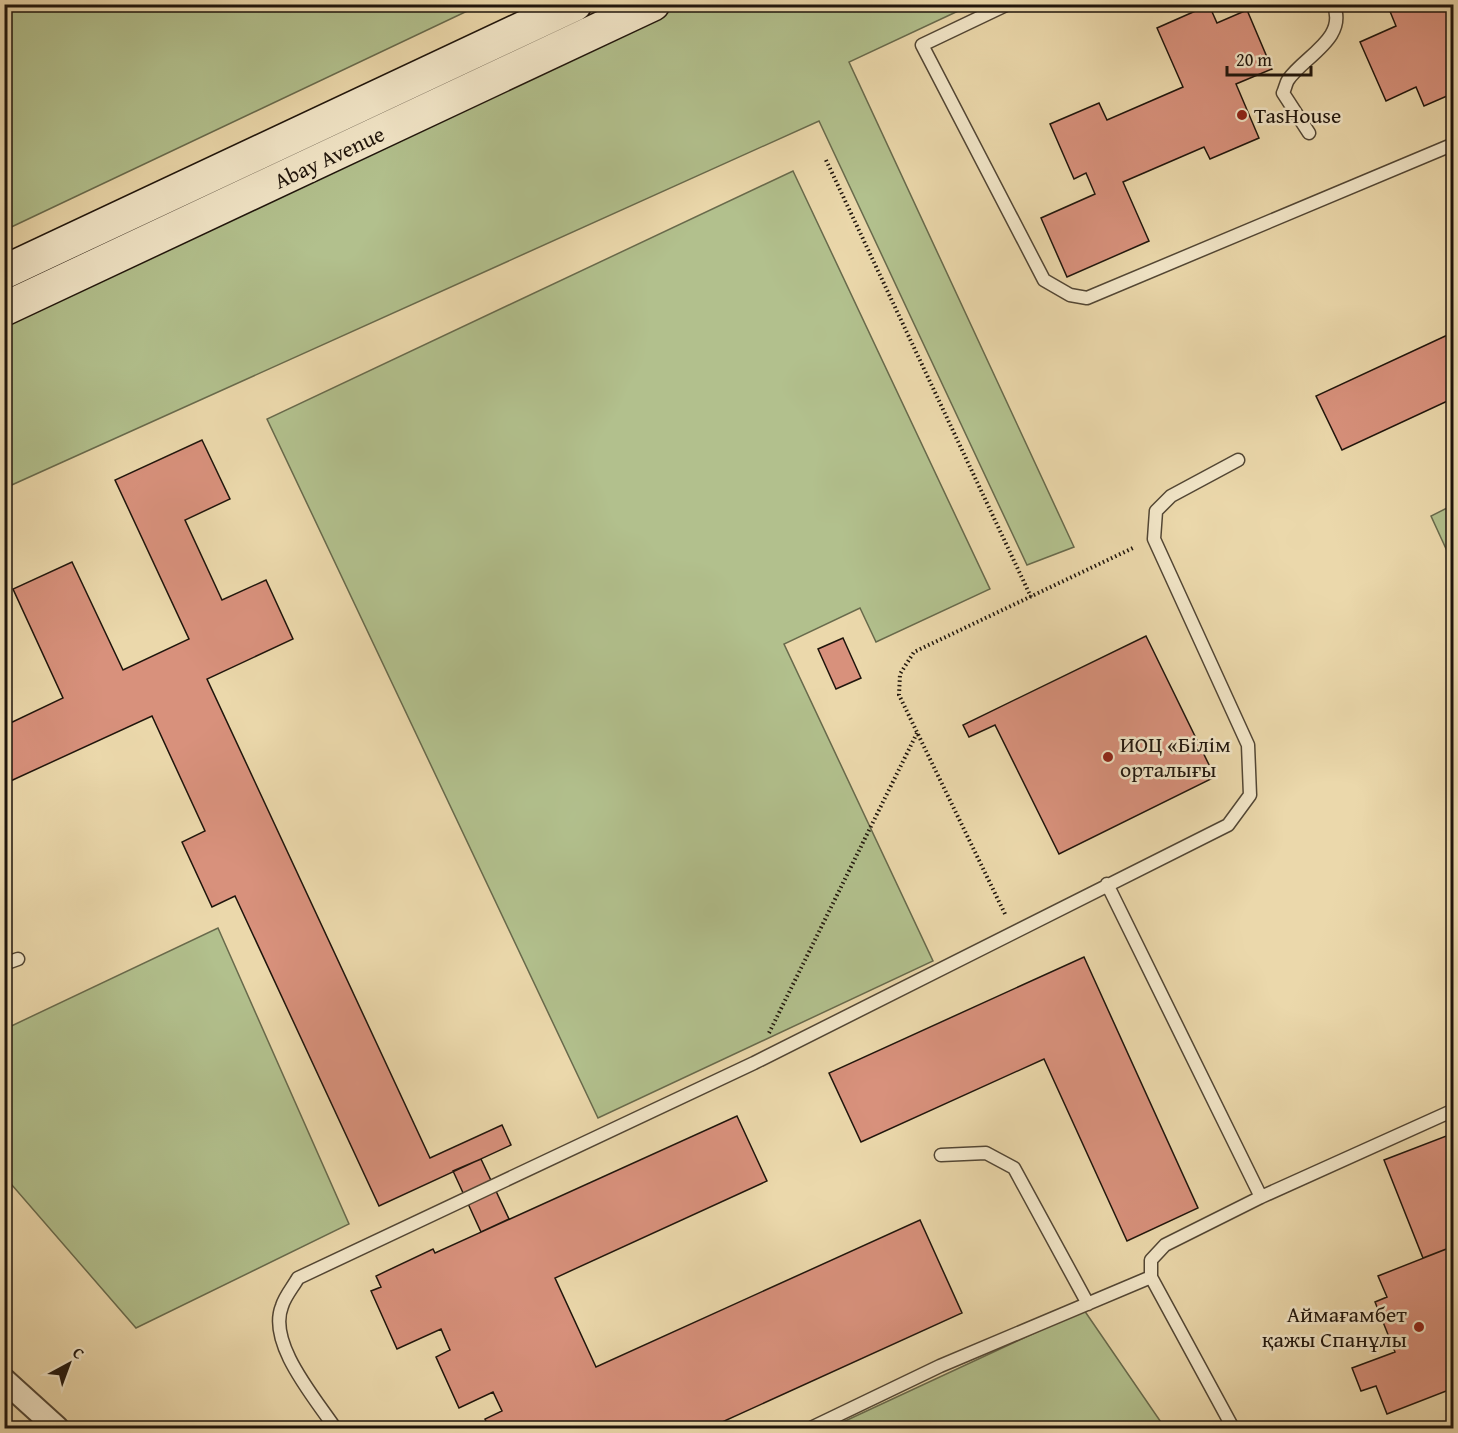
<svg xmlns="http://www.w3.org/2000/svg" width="1458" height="1433" font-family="'Gentium Book Plus',serif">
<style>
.green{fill:#b2c08d;stroke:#686a4c;stroke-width:1.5}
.building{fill:#d8917c;stroke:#1f150c;stroke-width:1.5}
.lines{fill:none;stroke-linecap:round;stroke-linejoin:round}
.service-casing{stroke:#524634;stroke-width:15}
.minor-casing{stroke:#524634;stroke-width:26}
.secondary-casing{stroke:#1f150c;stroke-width:36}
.path{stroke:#1f150c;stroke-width:4;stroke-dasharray:1.5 3;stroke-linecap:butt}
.service{stroke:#f2e6c8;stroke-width:12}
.minor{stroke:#f2e6c8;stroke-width:22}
.secondary{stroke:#f2e6c8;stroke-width:33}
.poi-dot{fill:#8f2418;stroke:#f2e6c8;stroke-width:2}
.labels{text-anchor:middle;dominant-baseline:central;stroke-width:5;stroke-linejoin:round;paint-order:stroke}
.poi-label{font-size:22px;fill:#1f150c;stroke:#f2e6c8;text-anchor:start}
.street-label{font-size:22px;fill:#1f150c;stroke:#f2e6c8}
</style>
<rect width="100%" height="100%" fill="#ebd8ab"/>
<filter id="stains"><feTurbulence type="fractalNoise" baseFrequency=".00333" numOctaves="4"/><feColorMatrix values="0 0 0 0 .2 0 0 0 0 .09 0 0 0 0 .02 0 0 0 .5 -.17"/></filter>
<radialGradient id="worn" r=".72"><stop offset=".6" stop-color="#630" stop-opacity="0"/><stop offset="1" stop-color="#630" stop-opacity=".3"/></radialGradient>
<!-- green -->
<path class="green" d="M5,4H480V5L5,230Z
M678,5H971L849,62L1074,547L1027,565L819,121L5,488L4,314Z
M793,171L990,589L876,642L860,608L784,644L933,961L598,1118L267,419Z
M1453,505V564L1431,516Z
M218,928L349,1224L136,1328L5,1177V1029Z
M1084,1310L1165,1428H830Z"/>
<!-- building -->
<path class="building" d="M1387,4H1454V22L1450,24L1454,33V93L1424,106L1416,87L1386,101L1360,42L1396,26Z
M1209,5L1217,23L1247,10L1272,69L1236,84L1259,138L1210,159L1204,147L1123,182L1149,241L1067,277L1041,218L1095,194L1086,173L1074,179L1050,124L1099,103L1107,120L1183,87L1157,28Z
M1454,332V398L1342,450L1316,396Z
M202,440L230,499L185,520L222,600L266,580L293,639L207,679L430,1158L502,1125L511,1145L379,1206L235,896L212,907L182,842L205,831L152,716L4,784V726L63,698L13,589L72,562L123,670L189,639L115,480Z
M1146,636L1215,777L1059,854L995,725L969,737L963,725Z
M843,638L861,678L836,689L818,649Z
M1084,957L1198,1208L1127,1241L1044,1059L861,1142L829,1073Z
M737,1116L767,1181L555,1278L596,1367L920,1220L962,1313L709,1428H489L485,1419L502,1411L493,1392L459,1408L436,1357L450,1350L441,1329L397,1349L371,1291L381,1287L376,1276L433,1249L435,1253Z
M1454,1133V1246L1423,1258L1384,1160Z
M481,1159L509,1219L481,1232L453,1171Z
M1454,1246V1388L1387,1414L1376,1386L1361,1391L1352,1368L1395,1352L1375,1302L1387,1297L1378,1276Z"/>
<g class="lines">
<defs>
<path id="service" d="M1008,4L922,45L1044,280L1070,295L1087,298L1454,144
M1309,133L1283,93C1285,89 1286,83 1288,80C1303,57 1349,38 1333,4
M1107,884L1261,1197
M4,964L18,959
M941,1155L986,1153L1014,1168L1088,1304
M335,1428C315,1398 267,1343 282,1306C285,1296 293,1287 298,1278L754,1063L1228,825L1250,795L1248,745L1154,539L1156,511L1171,496L1238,460
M811,1428L940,1366L1151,1277
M1233,1428L1151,1277V1260L1165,1245L1261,1197L1454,1110"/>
<path id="minor" d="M4,1380L57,1428"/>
<path id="secondary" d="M4,272L575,4
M4,309L653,4"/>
</defs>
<!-- service casing -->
<use href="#service" class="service-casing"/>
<!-- minor casing -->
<use href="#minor" class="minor-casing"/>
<!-- secondary casing -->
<use href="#secondary" class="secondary-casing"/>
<!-- path -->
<path class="path" d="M826,160L1031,597
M1005,914L899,695L900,674L914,652L1135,547
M769,1033L917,733"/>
<!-- service -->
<use href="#service" class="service"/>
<!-- minor -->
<use href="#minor" class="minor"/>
<!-- secondary -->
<use href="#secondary" class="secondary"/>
</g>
<!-- markers -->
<g class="poi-dot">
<circle cx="1242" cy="115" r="6"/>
<circle cx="1108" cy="757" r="6"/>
<circle cx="1419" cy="1327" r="6"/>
</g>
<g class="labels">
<!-- poi labels -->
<g class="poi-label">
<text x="1254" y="115">TasHouse</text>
<text x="1120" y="744">ИОЦ «Білім<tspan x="1120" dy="25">орталығы</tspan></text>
<text x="1407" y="1314" text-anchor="end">Аймағамбет<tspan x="1407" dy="25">қажы Спанұлы</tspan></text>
</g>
<!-- street labels -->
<g class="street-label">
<text transform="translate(329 157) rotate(-25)">Abay Avenue</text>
</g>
</g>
<!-- margin -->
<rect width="1458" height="1433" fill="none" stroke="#ebd8ab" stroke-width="24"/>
<rect x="6" y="6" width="1446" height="1421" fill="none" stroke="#1f150c" stroke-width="3"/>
<rect x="12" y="12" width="1434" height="1409" fill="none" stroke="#1f150c" stroke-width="1.5"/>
<!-- north arrow -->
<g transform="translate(69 1364) rotate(41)" stroke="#f2e6c8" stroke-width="4.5" paint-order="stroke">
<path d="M0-4.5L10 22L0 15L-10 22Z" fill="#1f150c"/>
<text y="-9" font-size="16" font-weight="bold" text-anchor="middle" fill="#1f150c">С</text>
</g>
<!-- scale -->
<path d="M1227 66v9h84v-9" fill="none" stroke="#1f150c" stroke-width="3"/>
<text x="1236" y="66" font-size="18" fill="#1f150c" stroke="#f2e6c8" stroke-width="4.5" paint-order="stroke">20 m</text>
<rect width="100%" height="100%" filter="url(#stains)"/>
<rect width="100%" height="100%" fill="url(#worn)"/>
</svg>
